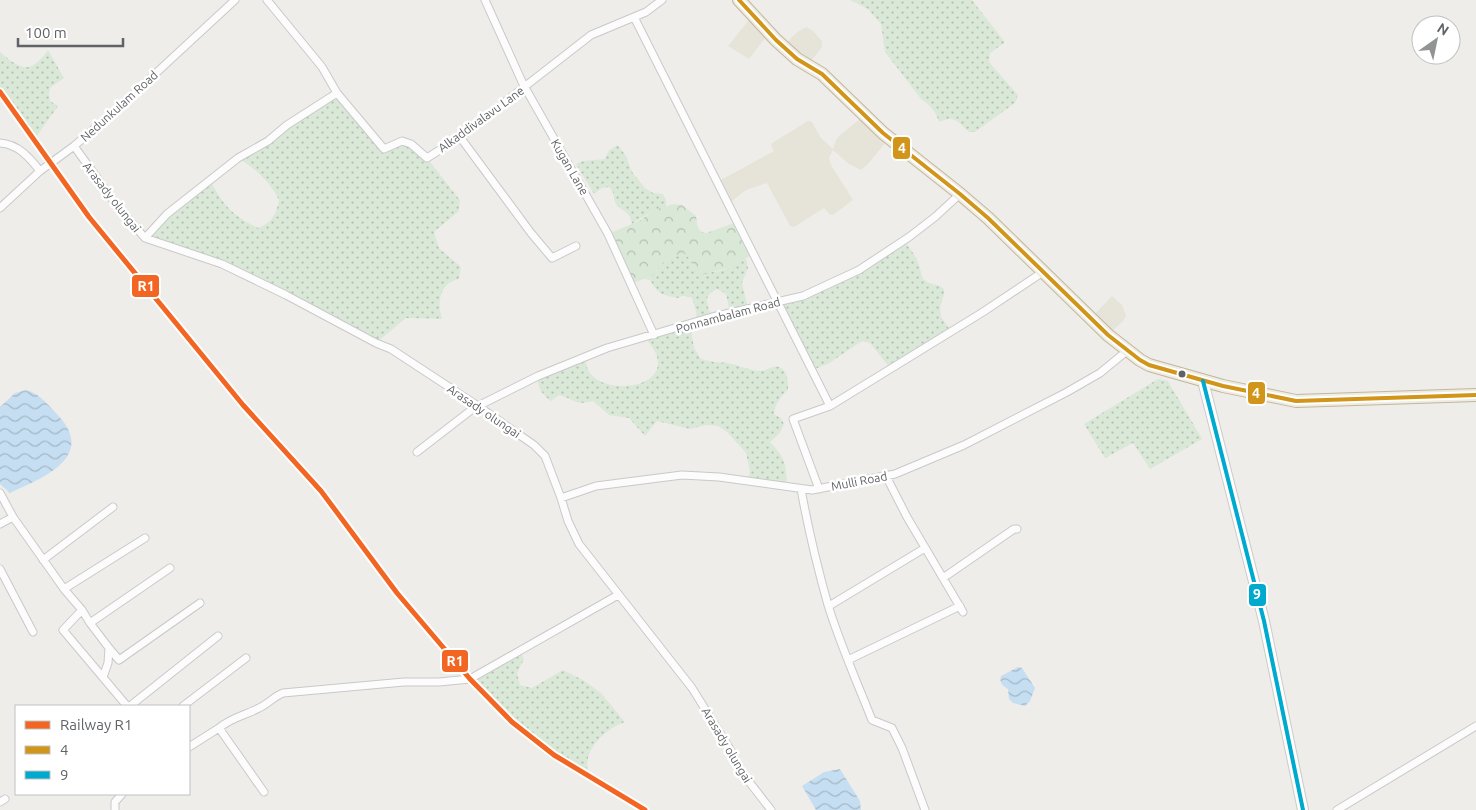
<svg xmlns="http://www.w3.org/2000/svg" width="1476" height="810" font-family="Ubuntu,sans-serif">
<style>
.commercial{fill:#e6e3d9}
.grass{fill:url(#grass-dots)}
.forest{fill:url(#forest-crowns)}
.water{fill:url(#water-waves)}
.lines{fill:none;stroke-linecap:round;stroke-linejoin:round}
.street-casing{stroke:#c9c9c9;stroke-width:9}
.secondary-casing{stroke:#cccbcb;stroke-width:12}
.highway-casing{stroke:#c2b79b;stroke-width:14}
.street{stroke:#fdfcfc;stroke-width:7}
.secondary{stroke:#fdfcfc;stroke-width:10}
.highway{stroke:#efece4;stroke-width:12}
.bus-1-casing{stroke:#fff;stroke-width:8}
.bus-2-casing{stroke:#fff;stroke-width:8}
.bus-1{stroke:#d1951a;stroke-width:4}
.bus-2{stroke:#00a9ce;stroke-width:4}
.rail-1-casing{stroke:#fff;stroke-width:9}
.rail-1{stroke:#f26522;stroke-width:5}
.bus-dot{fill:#606366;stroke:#fff;stroke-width:2}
.labels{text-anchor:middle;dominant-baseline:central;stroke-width:5;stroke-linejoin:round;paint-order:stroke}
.street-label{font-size:12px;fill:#606366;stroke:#fff}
.line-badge{stroke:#fff;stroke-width:2}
.badge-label{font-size:14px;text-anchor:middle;font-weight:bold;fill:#fff}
</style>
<defs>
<pattern id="grass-dots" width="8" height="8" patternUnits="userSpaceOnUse" patternTransform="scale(1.25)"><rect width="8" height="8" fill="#dae8d8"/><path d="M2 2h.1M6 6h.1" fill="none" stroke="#b4c0b3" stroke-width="1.8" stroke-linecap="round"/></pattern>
<pattern id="forest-crowns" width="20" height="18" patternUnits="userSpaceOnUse" patternTransform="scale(1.25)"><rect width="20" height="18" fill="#dae8d8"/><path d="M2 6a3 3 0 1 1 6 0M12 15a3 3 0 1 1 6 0" fill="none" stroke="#b4c0b3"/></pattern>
<pattern id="water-waves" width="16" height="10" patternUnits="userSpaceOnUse" patternTransform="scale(1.25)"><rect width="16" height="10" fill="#c6def1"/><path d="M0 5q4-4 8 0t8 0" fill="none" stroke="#a4b8c7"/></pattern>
</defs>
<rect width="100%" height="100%" fill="#efedea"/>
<!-- commercial -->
<path class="commercial" d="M753,15L769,33L749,59L728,46Z
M806,27L813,31L822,41V47L807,66L785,44L796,33Z
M865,115L890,137L868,164L861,170L849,164L833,150L829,158L831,165L853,200L833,215H830L824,208L794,227L790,226L767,183L746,190L727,205L717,182L774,151L771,145L772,143L808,121L812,122L821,138L833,149L836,140L840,135Z
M1112,296L1122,305L1126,315L1124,320L1108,335L1091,318Z"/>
<!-- grass -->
<path class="grass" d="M850,0H972L1004,41V43L990,53L989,62L1018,95L1015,103L975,132H969C957,121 955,115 939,122C936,112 930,105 921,99L885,52L881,24L868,9Z
M48,50L64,78L50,88L49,95L50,101L58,106L34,140L0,92V52C21,70 30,75 48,50Z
M337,93L384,149L402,141L427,158L460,200L459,211L434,232L439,248L461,267L459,279C439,283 437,303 442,319L406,318L376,343L222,264L145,238L167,214L210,180C223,205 233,216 258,228C273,222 276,214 279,200C270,182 256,169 238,158Z
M618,145L626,156L632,172L645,188L653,193L663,194L666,200V207L654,210L632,224C630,209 617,210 615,202C613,196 615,193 609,187L602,188L594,194L576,164L583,161L605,159L609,150Z
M904,240L917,259L923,279L929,283L940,286L944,289V294L940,307L941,317L951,331L890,368L870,343L862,341L828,364L812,370L778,301C826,290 864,267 904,240Z
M684,253L692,261L694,272C713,274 730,271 746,258L748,268L742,283L748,308L730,312L726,294L717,289C702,296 707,304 712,317L697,322L696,311L692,298C686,296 683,295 678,298C662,295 658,294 650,280C660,264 665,257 684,253Z
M690,324L694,348L701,359C706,360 711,362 716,362C720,363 724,362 728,363C739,365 748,370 759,371C766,372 773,363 781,368C788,372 788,383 788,390C781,396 775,404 774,414L781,418L784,424L780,433L770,442C786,458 786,465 787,486L747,482L750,471L746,453L727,432L718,426L706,425L690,429L657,421L645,436L629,418L609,415L593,401C573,406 575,399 559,395L551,401C542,394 537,388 538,376L586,356C580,404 696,392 645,338Z
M1158,379L1168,381L1202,439L1150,469L1133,443L1105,458L1084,424Z
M520,651L524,659L517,673L520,685L532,688L563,670L583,680L601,693L625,722C610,727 592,742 588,758C587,764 587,770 588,775L554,755L512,722L470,679Z"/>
<!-- forest -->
<path class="forest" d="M673,204L682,205L696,216C697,224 697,232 706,233L737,222L754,255L746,258L736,266L697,276L694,272L692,261L684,253C665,257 660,264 650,280L644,279L630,284L608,234L641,220L654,210Z"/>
<!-- water -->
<path class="water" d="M26,390C39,393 47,404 56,413C98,456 45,477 10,493L0,484V407L15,393Z
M1018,667L1022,668L1035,688L1030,701L1025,706L1013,703L1009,699L1008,689C1003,686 999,683 1001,676Z
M840,769L860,801L861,810H816L802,786L824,772Z"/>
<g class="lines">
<defs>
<path id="street" d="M267,0L322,67L337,93L384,149L402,141L411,144L427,158L460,137L591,35L646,12L662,0
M485,0L523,84L608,234L654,335
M634,17L830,406L793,419L819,489
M460,137L531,233L552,258L576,246
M0,143C18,144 30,158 40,171
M74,146L118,207L145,238L222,264L286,295L376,343L391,349L478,406L534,445L545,456L561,498L568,521L579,544L692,688L733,754L737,766L771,810
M0,208L40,171L74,146L115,111L235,0
M145,238L167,214L238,158L268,141L287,125L337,93
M478,406L538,376L607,348L712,317L803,296L859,270L909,237L935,217L960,194
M830,406L983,312L1043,272
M417,452L470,411L475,404
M886,476L907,517L963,612
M801,489C808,528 817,566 828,605C840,644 857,682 872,720L892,728L902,748L925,810
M0,493L13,517L64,589L82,610L63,630L127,706
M561,498L596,486L682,475L719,477L812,490L895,474L964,445L1067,392L1100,373L1128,350
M0,524L13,517
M43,560L113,507
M0,569L33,632
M943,578L1014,529H1017
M64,589L145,538
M829,606L925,548
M82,610L90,623L170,568
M90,623L109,648L108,663L103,677
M109,648L119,660L200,603
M848,660L960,606
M130,706L218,636
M183,706L246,658
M189,747L219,728
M264,792L219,728C232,717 244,716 259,708C268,704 273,697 283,693L404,682H439L470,679L618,595
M0,802L5,799
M115,810V802L122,794
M1337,810L1476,726"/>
<path id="secondary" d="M1203,381L1264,621L1303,810"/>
<path id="highway" d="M739,0L776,40L797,59L822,74L883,133L960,194L988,218L1108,335L1140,360L1149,365L1223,386L1296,401L1476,395"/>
</defs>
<!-- street casing -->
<use href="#street" class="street-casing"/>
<!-- secondary casing -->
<use href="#secondary" class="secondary-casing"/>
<!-- highway casing -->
<use href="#highway" class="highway-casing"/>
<!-- street -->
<use href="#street" class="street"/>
<!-- secondary -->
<use href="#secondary" class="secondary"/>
<!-- highway -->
<use href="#highway" class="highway"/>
<defs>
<path id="bus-1" d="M739,0L776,40L797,59L822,74L883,133L960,194L988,218L1108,335L1140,360L1149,365L1223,386L1296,401L1476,395"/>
<path id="bus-2" d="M1203,381L1264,621L1303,810"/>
</defs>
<!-- bus-1 casing -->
<use href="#bus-1" class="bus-1-casing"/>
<!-- bus-2 casing -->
<use href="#bus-2" class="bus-2-casing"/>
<!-- bus-1 -->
<use href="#bus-1" class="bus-1"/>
<!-- bus-2 -->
<use href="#bus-2" class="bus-2"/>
<defs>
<path id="rail-1" d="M0,92L89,217L243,405L321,491L397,593L470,679L512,722L554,755L645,810"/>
</defs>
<!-- rail-1 casing -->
<use href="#rail-1" class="rail-1-casing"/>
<!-- rail-1 -->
<use href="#rail-1" class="rail-1"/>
</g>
<!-- markers -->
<circle class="bus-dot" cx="1182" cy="374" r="4.5"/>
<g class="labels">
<!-- street labels -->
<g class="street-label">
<text transform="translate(119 106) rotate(-42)">Nedunkulam Road</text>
<text transform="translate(481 119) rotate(-36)">Alkaddivalavu Lane</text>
<text transform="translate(570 167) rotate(60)">Kugan Lane</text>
<text transform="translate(112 197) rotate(52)">Arasady olungai</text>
<text transform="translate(728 315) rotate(-15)">Ponnambalam Road</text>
<text transform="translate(484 411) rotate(34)">Arasady olungai</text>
<text transform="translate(859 481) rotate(-11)">Mulli Road</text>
<text transform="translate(727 745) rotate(59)">Arasady olungai</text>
</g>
</g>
<g class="line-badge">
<rect x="892" y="136" width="19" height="24" rx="5" fill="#d1951a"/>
<rect x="131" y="274" width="29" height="24" rx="5" fill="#f26522"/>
<rect x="1247" y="381" width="19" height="24" rx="5" fill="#d1951a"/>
<rect x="1248" y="583" width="19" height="24" rx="5" fill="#00a9ce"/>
<rect x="441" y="649" width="28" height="24" rx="5" fill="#f26522"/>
</g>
<g class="badge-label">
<text x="902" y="153">4</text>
<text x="146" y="291">R1</text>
<text x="1256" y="398">4</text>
<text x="1257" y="599">9</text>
<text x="455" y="666">R1</text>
</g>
<!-- legend -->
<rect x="15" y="705" width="175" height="90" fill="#ffffff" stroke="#bfc1c2"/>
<rect x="25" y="721" width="25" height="8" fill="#f26522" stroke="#bfc1c2"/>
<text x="60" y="730" font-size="15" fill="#606366">Railway R1</text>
<rect x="25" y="746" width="25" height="8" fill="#d1951a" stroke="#bfc1c2"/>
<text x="60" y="755" font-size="15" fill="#606366">4</text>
<rect x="25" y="771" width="25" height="8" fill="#00a9ce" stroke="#bfc1c2"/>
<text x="60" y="780" font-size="15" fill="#606366">9</text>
<!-- north arrow -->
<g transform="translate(1436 40) rotate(33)"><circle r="24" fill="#ffffff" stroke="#bfc1c2"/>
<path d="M0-4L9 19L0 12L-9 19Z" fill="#929394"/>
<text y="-8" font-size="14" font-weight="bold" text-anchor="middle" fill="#606366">N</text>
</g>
<!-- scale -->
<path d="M18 38v8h105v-8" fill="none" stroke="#606366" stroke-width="2.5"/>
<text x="25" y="38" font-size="15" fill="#606366" stroke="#ffffff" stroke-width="4" paint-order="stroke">100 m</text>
</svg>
